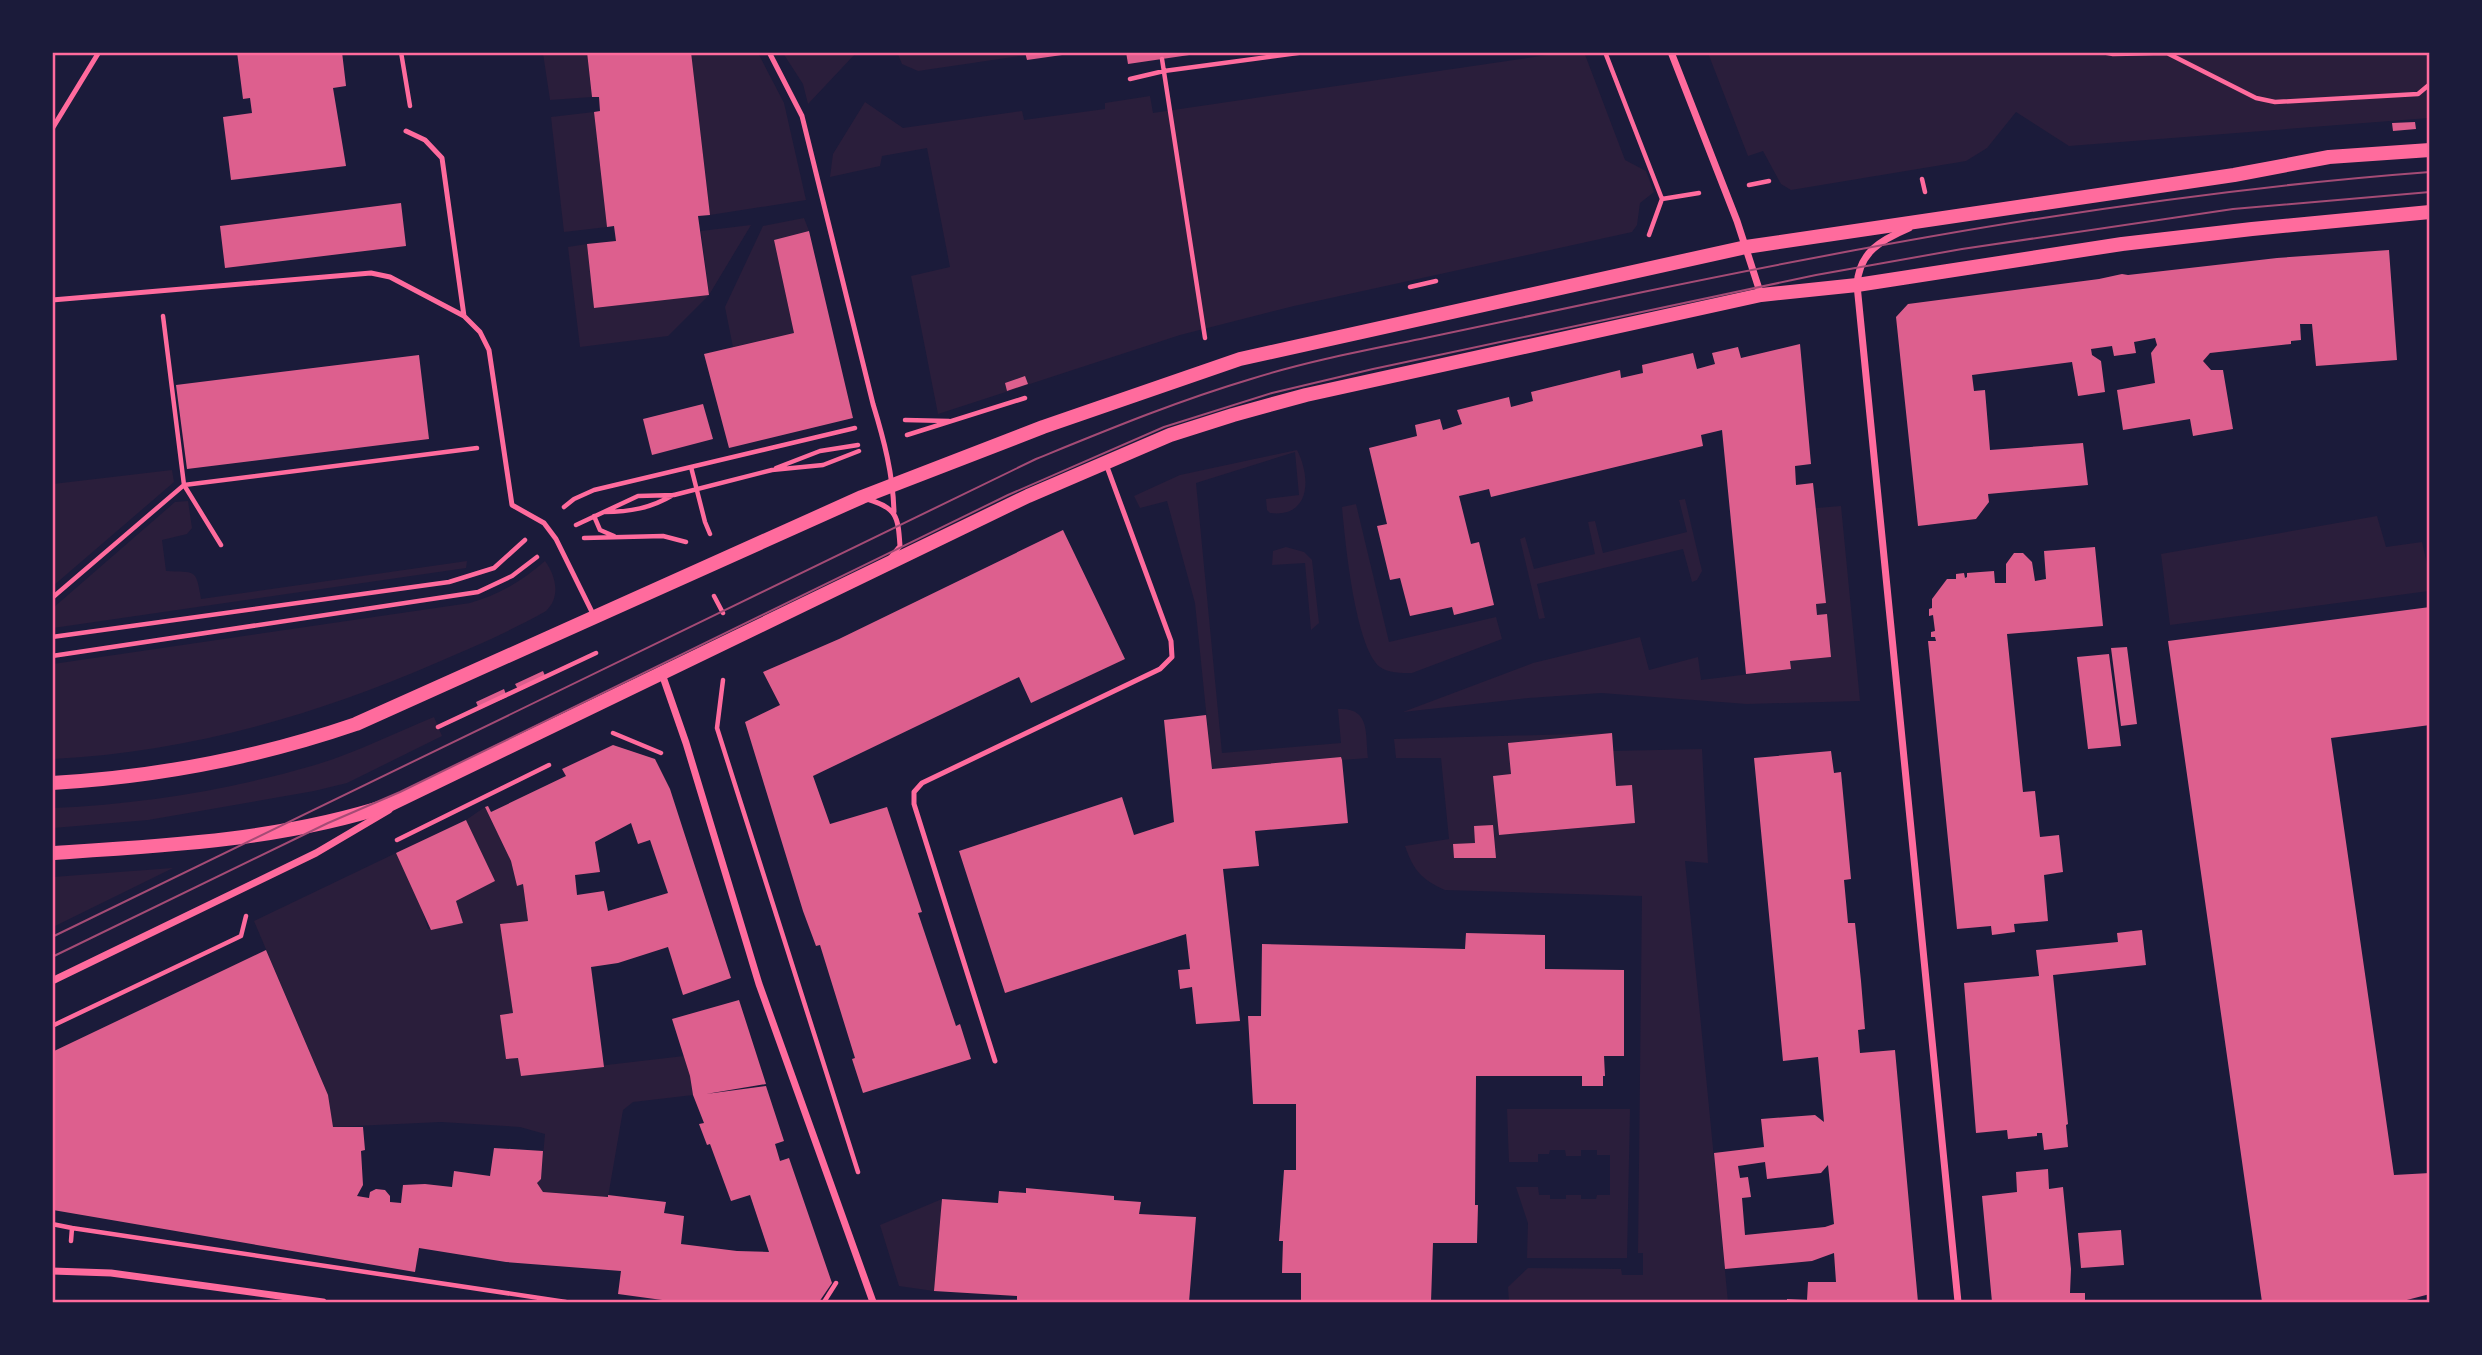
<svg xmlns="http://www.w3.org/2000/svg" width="2482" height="1355" font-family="'Zilla Slab',serif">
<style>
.green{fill:#2a1e3b}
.building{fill:#dd5f8e;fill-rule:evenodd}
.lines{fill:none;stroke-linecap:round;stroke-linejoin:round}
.path{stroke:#ff6b9d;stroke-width:4.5}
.service{stroke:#ff6b9d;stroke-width:5}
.minor{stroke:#ff6b9d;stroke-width:7}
.secondary{stroke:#ff6b9d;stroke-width:14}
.tram{stroke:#a44b75;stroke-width:2}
.neatline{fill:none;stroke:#ff6b9d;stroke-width:2.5}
</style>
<rect width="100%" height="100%" fill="#1b1b3a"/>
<!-- green -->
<path class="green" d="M897,52H1025L1026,55L918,71L902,64Z
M1584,52L1625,160L1646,171L1654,192L1640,203L1637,225L1632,232L1294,306L1180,335L938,414L911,276L950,267L927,148L882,156L880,166L830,177L833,154L865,102L903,128L1022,111L1024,120L1105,109V103L1150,96L1153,113L1561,53Z
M543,53H587L592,97L550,100Z
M691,53H758L784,103L806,200L710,215Z
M783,53H856L808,104L803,84Z
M1708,53H2429V118L2069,146L2016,112L1987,148L1966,161L1791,190L1781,184L1763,151L1748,156Z
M594,112L607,227L564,232L551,117Z
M804,218L809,231L774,240L794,333L733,347L725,307L763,226Z
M751,225L709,295L668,336L580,347L568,247L587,244L594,308L709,294L701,231Z
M1297,450C1311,477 1311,518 1270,513L1267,510L1266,499L1299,495L1295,452L1196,483L1222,753L1341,743L1338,709C1371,707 1365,734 1368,758L1342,760L1341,757L1212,769L1195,603L1167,501L1140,508L1134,496L1180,475Z
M172,470L174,482L53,586V484Z
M1685,499L1702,571L1697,580L1692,582L1683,549L1537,584L1545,618L1539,619L1520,539L1525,537L1534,569L1595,554L1588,522L1595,521L1603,553L1687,532L1679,500Z
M188,501L192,528L187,534L162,540L166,571C195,573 196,567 201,599L467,561L466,568L53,628V608L175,502Z
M1356,504L1389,642L1496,617L1502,639L1412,673C1401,673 1388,673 1380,667C1355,647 1345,540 1342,507Z
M1841,506L1860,701L1747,704L1601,693L1529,698L1403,712L1533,663L1640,637L1649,670L1698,657L1701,680L1790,669V661L1830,657L1827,615H1817L1816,604L1826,603L1816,508Z
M2377,516L2386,547L2422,542L2429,572V591L2170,625L2161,554Z
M1286,547L1304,552L1312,560L1319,623L1311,630L1305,563L1272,565L1273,551Z
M545,561C556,576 561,597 546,611C511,631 473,647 436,663C314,716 187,752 53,759V664L470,603C499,595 522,581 545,561Z
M434,717L442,736L347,783L314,791L148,820L53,828V808C142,804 229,790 315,765C355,753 395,733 434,717Z
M1612,733L1509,743L1511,774L1494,776L1499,835L1635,823L1632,785L1616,786L1613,751L1702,749L1708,863L1685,861L1728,1302H1509L1508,1287L1528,1268L1621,1269L1622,1275H1643V1253H1638L1642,896L1445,890C1421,879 1414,871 1405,846L1449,839L1441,758H1396L1394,739Z
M485,807L511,861L517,886L523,884L528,921L501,925L513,1013L501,1015L518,1058L521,1075L684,1056L690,1076L693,1095L633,1102L623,1110L608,1197L543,1192L537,1183L541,1178L545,1134L520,1127L441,1122L333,1127L328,1095L254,921L396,853L420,903L428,929L463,923L456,901L494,881L466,820Z
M173,868L53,927V877Z
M1507,1109H1630L1627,1258H1527L1528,1223L1516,1187H1538L1539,1195H1550V1199H1566V1195H1581V1199H1596L1597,1195H1610V1155H1597V1150H1581V1156H1566L1565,1150H1550L1549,1154H1538V1162H1509Z
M942,1199L934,1291L899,1286L880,1225Z"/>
<!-- building -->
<path class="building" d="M237,52H342L346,86L333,88L346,166L231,180L223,117L252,113L250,98L243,99Z
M587,52H691L710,215L698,216L709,295L594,308L587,244L616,241L614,226L607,227L594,112L600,111L599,97H592Z
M1025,52H1069V54L1027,60Z
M1126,52H1195L1196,54L1128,64Z
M2415,122L2416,129L2393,131L2392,123Z
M401,203L406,246L225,268L220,226Z
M809,231L853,418L729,448L704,354L794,333L774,240Z
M2389,250L2397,360L2316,366L2312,324H2300L2301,340L2291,341V344L2210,353L2203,361L2211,370H2223L2233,429L2193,436L2190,419L2123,430L2117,390L2155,383L2151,353L2157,345L2155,338L2134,342L2136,353L2114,356L2112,346L2091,349L2092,355L2101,361L2105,392L2078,396L2072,362L1972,375L1974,391L1985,390L1990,450L2083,443L2088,485L1988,494L1989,502L1976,519L1918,526L1896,317L1908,304L2099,279L2122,274L2128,275L2277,258Z
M1800,344L1811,464L1795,466L1796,485L1813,483L1826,603L1816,604L1817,615L1827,614L1831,657L1790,661L1791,669L1746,674L1722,430L1701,435L1703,446L1491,497L1489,489L1459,496L1471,544L1479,542L1494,605L1454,615L1452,607L1410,616L1400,578L1390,580L1377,526L1387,524L1369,448L1417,436L1415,425L1440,419L1443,430L1462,424L1457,410L1509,397L1511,407L1533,401L1531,392L1620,370L1621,378L1643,373L1642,365L1693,353L1697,369L1715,364L1712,353L1738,347L1741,358Z
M419,355L429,439L187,469L176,385Z
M1025,376L1028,384L1007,391L1005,383Z
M703,404L713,439L652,455L643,419Z
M1063,530L1125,659L1031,703L1019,677L813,776L830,824L887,807L922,912L918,913L956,1026L960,1024L971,1059L863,1093L852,1059L855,1058L820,945L816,946L803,911L745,722L780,705L763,672L839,639Z
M2095,547L2103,626L2007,634L2023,792L2035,791L2040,837L2059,835L2063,872L2044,875L2048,921L2014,924L2015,932L1992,935L1991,926L1957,929L1928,641H1936L1935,637H1931V632L1935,631L1933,615L1929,616V609L1932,608V599L1947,579H1956V574L1964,573L1965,578L1967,577V573L1994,571L1995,583H2006V564L2014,553H2023L2032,562L2035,581L2046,579L2044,551Z
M2430,607V725L2331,738L2394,1175L2430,1173V1294L2399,1302H2262L2168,641Z
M2127,647L2137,724L2121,726L2111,648Z
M2109,654L2121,746L2088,749L2077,657Z
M543,671L546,678L519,691L515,684Z
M504,689L507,697L479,709L476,702Z
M1206,715L1212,769L1341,757L1342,760L1348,823L1255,831L1259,866L1223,869L1240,1021L1196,1024L1192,987L1180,989L1178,970L1190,969L1186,934L1005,993L959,851L1122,797L1134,835L1174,822L1164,720Z
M1612,733L1616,786L1632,785L1635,823L1499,835L1493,776L1511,774L1508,743Z
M613,745L655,759L670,789L731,978L683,995L668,947L618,963L591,967L604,1067L521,1076L518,1058L506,1059L500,1015L513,1013L500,924L528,921L523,884L517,886L511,861L485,807L488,806L491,812L566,776L562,769ZM631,823L638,844L650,840L668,893L608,911L604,891L577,895L575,875L600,872L595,842Z
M1831,751L1834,773L1841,772L1850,868L1851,879L1844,880L1848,923H1855L1861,981L1865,1029L1858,1030L1860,1053L1895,1050L1918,1302H1787V1299L1807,1300L1808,1282H1836L1834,1253L1812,1261L1725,1269L1714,1153L1764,1147L1761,1119L1815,1115L1824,1122L1818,1057L1783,1061L1754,758ZM1765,1162L1767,1179L1821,1173L1828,1165L1834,1224L1825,1227L1745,1235L1742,1198L1751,1197L1748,1177L1740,1178L1738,1166Z
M466,820L495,881L456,901L463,923L431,930L396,853Z
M1493,825L1496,858H1454L1453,844L1475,843L1474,826Z
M2142,930L2146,965L2053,975L2068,1124L2066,1125L2068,1147L2044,1150L2042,1133H2037V1136L2008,1139L2007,1130L1976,1133L1964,983L2039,976L2036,950L2118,942L2117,933Z
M1466,933L1545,935V969L1624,970V1056H1604L1605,1076H1603V1086H1582V1076H1476L1475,1205H1478L1477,1243H1433L1431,1302H1301V1273H1282L1283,1241H1279L1284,1170H1296V1104H1253L1248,1016H1261L1262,944L1465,949Z
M266,950L328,1095L333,1127H363L365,1150L361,1151L363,1185L357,1196L369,1198L370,1192L376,1189L385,1190L390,1196V1202L401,1203L403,1185L425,1184L452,1187L454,1171L490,1176L494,1148L543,1151L541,1179L537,1183L543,1192L608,1197V1195L666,1202L664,1213L684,1216L681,1244L737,1251L769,1252L750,1195L731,1201L710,1144L707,1145L699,1124L704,1123L693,1095L690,1076L672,1019L739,1000L766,1084L706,1094L766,1086L784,1141L775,1144L780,1161L789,1158L832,1283L819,1302H677L618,1294L621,1271L506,1262L419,1248L415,1272L53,1210L52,1052Z
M2048,1169L2049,1189L2063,1187L2071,1269L2070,1293H2085V1302H1992L1982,1196L2017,1192L2016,1172Z
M1026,1188L1114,1196V1200L1141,1202L1139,1214L1196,1217L1189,1302H1017V1296L934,1291L942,1199L998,1203L999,1191L1026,1193Z
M2121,1230L2124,1265L2081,1268L2078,1233Z"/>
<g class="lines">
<!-- path -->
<path class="path" d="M401,52L410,106
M1605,52L1662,199L1649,235
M2102,52L2113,54L2167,53L2256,98L2275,102L2418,94L2430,84
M1162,59L1205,338
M1130,79L1164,71L1305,52
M1922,179L1925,192
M1749,185L1769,181
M1662,199L1699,193
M1410,287L1436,281
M163,316L184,485L221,545
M905,420L949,421
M907,435L1025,398
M691,467L705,522L710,534
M776,468L820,451L858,445
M564,507L574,499L594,490L855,428
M604,512C630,512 651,508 673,495
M594,516L600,530L614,536
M576,525L638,496L674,495L772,470L823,465L859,451
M584,538L663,536L686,542
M714,596L723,613
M52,598L184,485L477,448
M52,637L449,582L494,568L525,540
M52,656L478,592L512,576L537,557
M723,680L717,728L858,1172
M438,727L596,653
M613,733L661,753
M397,840L549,765
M52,1026L241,936L246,916
M52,1224L72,1228
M71,1241L72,1228L566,1302
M824,1302L836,1283"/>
<!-- service -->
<path class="service" d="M769,52L802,116L873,404C884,440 893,474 894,512
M52,129L99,52
M406,131L425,140L442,158L464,316L480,332L489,350L512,505L544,523L556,539L594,616
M52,300L371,273L390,277L464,316
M867,499C897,508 898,516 900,546L890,558
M995,1061L914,804V792L922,783L1160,669L1172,657L1171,641L1106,464"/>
<!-- minor -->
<path class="minor" d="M1671,52L1737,221L1761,295
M1909,228C1881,240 1859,252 1857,285L1958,1302
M662,674L686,743L759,984L873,1302
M52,981L316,853L389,810
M52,1271L111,1273L323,1302"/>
<!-- secondary -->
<path class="secondary" d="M52,783C156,777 257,758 356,724L862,497L1043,427L1240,359L1746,247L2234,175L2329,157L2430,150
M52,853C165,846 282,840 389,805L1028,496L1170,435L1233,415L1306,395L1761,295L1857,285L2122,244L2252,229L2430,212"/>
<!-- tram -->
<path class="tram" d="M52,937L1036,459C1107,430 1177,401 1251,379C1308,361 1367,350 1425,338C1498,322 1571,307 1643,292C1903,238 2165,192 2430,172
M52,957L328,823L400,792L1008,495L1164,427L1272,393L1373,369L1816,275L1962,249L2233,209L2430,192"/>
</g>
<!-- border -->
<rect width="2482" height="1355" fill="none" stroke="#1b1b3a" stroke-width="108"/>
<rect x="54" y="54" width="2374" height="1247" class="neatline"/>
</svg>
